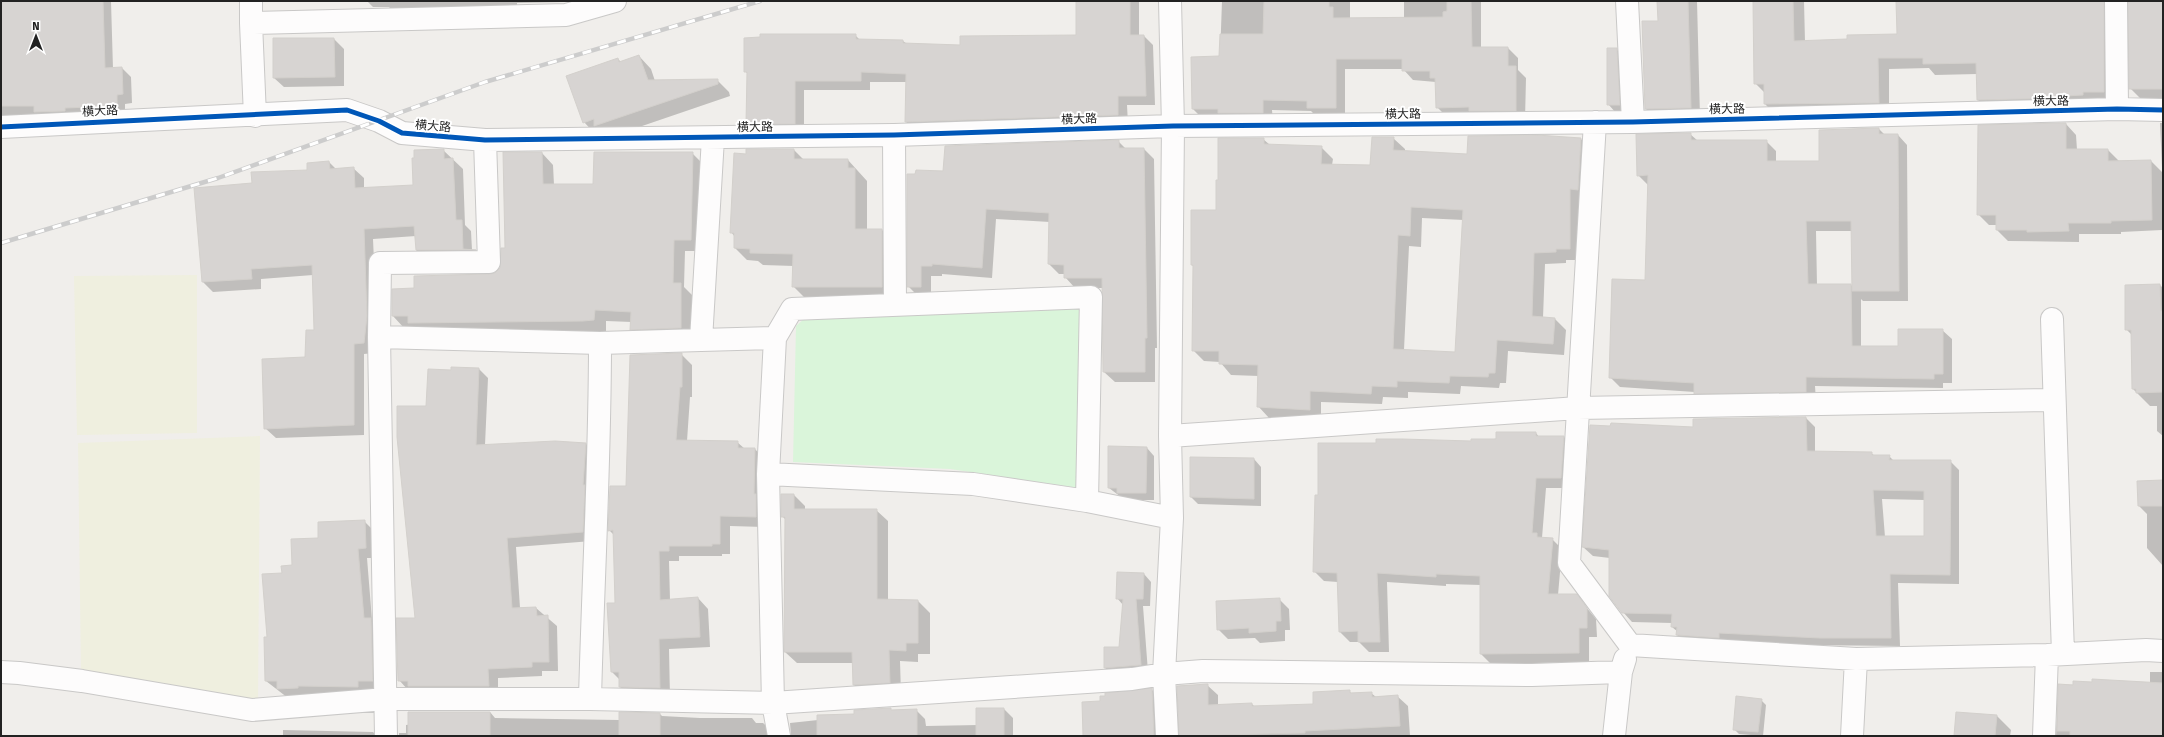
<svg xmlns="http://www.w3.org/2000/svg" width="2164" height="737" font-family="'Fira Sans','Noto Sans JP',sans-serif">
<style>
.farmland{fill:#efefdf}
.park{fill:#daf5da}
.shadow{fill:#0003;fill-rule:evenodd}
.building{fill:#d7d4d2;stroke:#d3d0cc;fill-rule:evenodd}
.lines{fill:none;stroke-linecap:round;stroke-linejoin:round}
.minor-casing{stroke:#c9c8c7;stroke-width:24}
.minor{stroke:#fdfcfc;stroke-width:22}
.rail-casing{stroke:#ccc;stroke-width:4.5}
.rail{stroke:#fff;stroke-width:3;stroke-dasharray:9;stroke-linecap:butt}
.cycleway-casing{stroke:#fff;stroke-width:8}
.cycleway{stroke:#0057b8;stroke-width:5}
.labels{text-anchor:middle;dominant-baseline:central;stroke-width:4;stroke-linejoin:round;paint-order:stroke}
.street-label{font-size:12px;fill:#222;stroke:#fff}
</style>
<rect width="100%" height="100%" fill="#f0eeeb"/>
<!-- farmland -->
<path class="farmland" d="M197,275V433L77,435L74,276Z
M260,436L258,703L81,672L78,443Z"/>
<!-- park -->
<path class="park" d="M1072,304L1081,309L1079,488L950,469L793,462L796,326L804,319Z"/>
<!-- shadow -->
<path class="shadow" d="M1,1H111L113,69L122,68L131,77L132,103L125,104V115L1,126Z
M367,1H563V2L517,3V6L394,13L389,7H373Z
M1076,1H1139V36H1144L1153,45L1155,105H1127L1128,124L916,131L906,122L907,82H870V90H804V133H757L747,124L748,74L745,71L855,35L860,40L903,41L907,44L961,46L1077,36Z
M1222,1H1350V19L1404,18V1H1481V48H1508L1518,58V70L1526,78L1525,120L1447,117L1437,107L1436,82L1413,80L1403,69H1345V118H1318L1311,111L1272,110L1273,122L1203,119L1193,109L1192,58L1220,57Z
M1658,1H1697L1700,117L1655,118L1646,109L1659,22Z
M1754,1H1818H1804L1805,42L1848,40L1898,35L1897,1H2121L2115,102L1989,111L1978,100L1977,74L1935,75L1929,68L1889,69V114L1776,115L1765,104V93L1755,83Z
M2130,1H2163V100L2141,99L2130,88Z
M334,39L344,49V86L284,87L274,78Z
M1616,49L1626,59L1629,114H1617L1608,104Z
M639,56L651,69L655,81L717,80L729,92L730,96L607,138L596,135L584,122L618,59L621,62Z
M2160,123H2163V169L2162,168Z
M2066,124L2076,135L2077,150H2108L2119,161H2151L2162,172V230L2121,232V234H2079V242L2008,241L1997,230V225H1989L1978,214Z
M1879,129L1885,135H1898L1907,145L1908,301H1863L1861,299V347H1899L1942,330L1952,339V383H1943V388L1815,386L1816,401L1704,403L1695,392L1620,387L1610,377L1646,281L1648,185L1638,175L1690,134L1698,141H1766L1776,151V162H1820ZM1816,231H1852L1853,287L1851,285H1817Z
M1393,138L1405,149V152L1468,156L1581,139L1592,151L1581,260H1566V263L1545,264L1543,318L1555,319L1566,330L1564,355L1508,351L1506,383H1500L1499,388L1461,386L1460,394L1408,392V398L1383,397L1382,404L1321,402V421L1269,418L1258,406L1259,376L1231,375L1220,362L1204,361L1193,350L1194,267L1192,265L1217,211L1219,181L1263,139L1270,145L1321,147L1333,159L1332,165L1371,166ZM1422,218L1464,220L1456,353L1404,350L1409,246L1421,247Z
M1118,141L1126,149H1144L1154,159L1157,348H1155V382H1115L1104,372L1103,288H1075L1065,277V274H1059L1049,264L1050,222L996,219L992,278L942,274V276H931V297H919L908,286L944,172Z
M443,150L463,169L465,225L471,231L472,250L476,251L485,259L427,260L416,250V236L373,239L377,327L374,353L364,354V435L276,438L265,428L306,358L315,331L313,275L261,279V289L213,292L203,282L253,184L308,171L329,162L336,169L353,168L364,178V189L414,186Z
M794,150L804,160H848L867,181V230H882L894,242V299H806L793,286L794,266L763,265L758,261L747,260L735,248V237L731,232L747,155Z
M542,153L553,165L554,185H594L692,153L704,165L702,251H685L684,287L692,295V339L643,341L631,329L632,322L606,321V331L420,334L404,328L393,316V290L415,289L496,274L501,269L506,249Z
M2160,285L2163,288V436L2157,431V406H2150L2133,389L2132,335L2126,329Z
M681,354L692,365V397H690L687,441L737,442L745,449H755L765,460L767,527L730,526V554H722V556H679V561H669L670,600L698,598L708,609L710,647L669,649L670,698L631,697L620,687V680L612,672L616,604L614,535L609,530Z
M479,369L488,378L485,445L586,444L595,453L592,541L516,547L520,608H536L557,626L558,671H542V676L498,678V696L408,690L399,680L416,619L427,407L452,371Z
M1806,418L1815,427V452L1871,453L1875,456H1889L1894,461H1950L1959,470V584L1898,583L1900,646L1687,644L1677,635L1678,632L1672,627V623L1632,622L1623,612L1610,558L1593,556L1583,547L1694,428ZM1882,499L1925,500V537H1885Z
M1536,433L1539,437H1564L1574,447L1571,488H1546L1542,538L1552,539L1562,549L1558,595H1576L1596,619L1597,637H1589V662L1491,664L1481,654V585L1446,584V586L1387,582L1389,652H1369L1359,642H1350L1340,632L1338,582L1324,581L1314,571L1472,442Z
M1147,448L1154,456V500H1125L1109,488Z
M1254,459L1261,467V506L1198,504L1190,496Z
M2163,481V566L2147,548V514L2139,506Z
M794,495L805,506V510H876L888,521V601H918L930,613V654H918V662L900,661L901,694L866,696L854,685V663H797L785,652L786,520L782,516Z
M364,521L374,531L375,558H367L372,620L381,629L382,690L288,698L266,681L265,638H268L283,574L293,566L319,539Z
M1144,574L1151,582L1150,606H1143L1148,672L1113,675L1105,668L1120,648L1123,605L1117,598Z
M1279,599L1289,609L1290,630H1285V641L1260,643L1255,638L1228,639L1218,629Z
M2150,672H2163V736H2056L2059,685L2150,684Z
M1207,685L1218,695V705L1252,704L1255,707L1314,705L1349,691L1352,694L1371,693L1376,697L1397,696L1408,706L1410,736H1180L1178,686Z
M1152,690L1161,699L1164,736H1084L1101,702Z
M1761,700L1766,705L1763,736L1739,734L1734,729Z
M890,709L892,711L916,710L925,719L926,726L978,725L1004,709L1013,718V736H791L790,723L818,720Z
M490,712L495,718L620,720L660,714L662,716L700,718H752L756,723H763L773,732L774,736H399V733H406V725Z
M1997,716L2011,730L2010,736H1955Z
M283,730L373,732L377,736H283Z"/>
<!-- building -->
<path class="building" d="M1,1H103L105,68L122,67L123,94L117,95V106L65,108V111L34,112V106H1Z
M1076,1H1130V35H1144L1146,96H1118V115L905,122L906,74L861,72V81H795V124H746L747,72H744V38L760,37V34H856V39L903,40V43L960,45V36L1076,35Z
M1264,1H1329V7H1333V18L1443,17V12L1447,11V1H1471L1472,47H1508V66H1516V111H1469V107L1436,108L1435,78H1430V71H1402V59H1336V108H1307V101L1263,100V113H1218V109H1192L1191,57L1219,56L1220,34H1263Z
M1657,1H1688L1691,108L1645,109L1642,21H1658Z
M1753,1H1793L1794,41L1847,39V35L1897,34L1896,1H2104V92H2083V95L2065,96V98L1977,100L1976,63L1923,64V58H1878L1879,103L1764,104V84H1754Z
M2128,1H2163V89H2129Z
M273,38H334L335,77L273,78Z
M1607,48H1617L1620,105H1607Z
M639,55L648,80L718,79V84L594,126V119L583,123L566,76L618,58L619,62Z
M2066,123V149H2108V161L2151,160L2152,220L2111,221V223H2068L2069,231L2027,232V230H1996V215H1977L1978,125Z
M1879,128V134H1898L1899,291H1852L1851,221H1806L1808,284H1851L1852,346H1898V329H1943V374H1934V379L1806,377V392L1694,394V383L1609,378L1612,279L1645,280L1648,175L1637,176L1636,134L1691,133V140H1767V161H1819V130Z
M1537,135L1581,138L1578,190L1570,189V249H1556V252L1534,253L1532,316L1555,318L1553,344L1497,340L1495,373H1489L1488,377L1450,376L1449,383L1397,381V387L1372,386L1371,394L1310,391V410L1257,407L1258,365L1219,364V351H1192L1193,265H1191V210H1216V180H1218V138H1264V144L1322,146L1321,164L1370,165L1372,137H1394L1393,150L1467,154L1468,136ZM1411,207L1463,210L1455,352L1393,349L1398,235L1410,236Z
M1119,140V148H1144L1147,338H1145V372H1103L1102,278H1064V265L1048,264L1049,213L986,209L982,268L932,264V266H921V287H907V174H915L916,170L943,171L945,146Z
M444,149V159L453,158L456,220H462L463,249L476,250H416L414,226L364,229L367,316L364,343L354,344V425L264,429L262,359L305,357L306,330H314L312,265L251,269L252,279L202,282L194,188L252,183L251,172L307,170V163L329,161L330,169L354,167L355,188L413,185L412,158H414V150Z
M746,149H794V159H848V168H855V229H882V287H792L793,254L750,253V249L734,248V233H730L734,153L746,154Z
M503,152H542L543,184H593L594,152H693L691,240H674L673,283H681V328L630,330L631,312L595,310L594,320L583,321L408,323V316H392V289L414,288V276L489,274L495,273L500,268L501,248H505Z
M2160,284L2161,311H2163V392L2136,393V389H2132L2131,330H2125V285Z
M682,353V387H680L676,440L738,441V448H755L754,494H756V517L720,516V544H712V546H669V551H659L660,600L698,597L700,637L659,639L660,688L619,687V672H611L607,603H615L613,530L608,531L610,486H626L630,355Z
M451,367L479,368L476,445L555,441L586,443L583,485H585L583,532L507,538L512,608L536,607L537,616L548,615L549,662H532V667L488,669L489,686H408V681H398L396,618H415L397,437V406H426L428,369L451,370Z
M1806,417L1807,451L1872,452V455H1890L1889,460H1951L1950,575L1890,574L1891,638H1820L1719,633V638L1676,635L1677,627H1671L1672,614L1622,613L1609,596V550L1582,547L1590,425L1610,426L1611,423L1693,427V419ZM1873,490L1924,491V536H1876Z
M1496,432H1536V436H1564L1561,478H1536L1532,533H1537V537L1553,538L1548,594H1577L1587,608V628H1579V653L1480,654V576L1436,574V577L1377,573L1380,642H1358V631L1339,632L1337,573L1313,572L1315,495H1318V443H1376V439H1402L1471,441V439H1496Z
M1108,446L1147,447L1146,493H1117V488H1108Z
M1190,457L1254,458V499L1190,497Z
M2163,480V506H2138L2137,481Z
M781,494H794V509H877V599L918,600V643H906V651L889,650L890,683L853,685L852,652H784L785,517H781Z
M365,520L366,548L358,549L364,618H371L373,681H358V687L298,686V688L277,689V681H265L264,637H267L262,574L282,573L281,566L292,565L291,539L318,538V522Z
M1117,572L1144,573L1143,599H1136L1141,665L1104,668V647H1119L1123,599H1116Z
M1280,598L1281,621H1276V631L1249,633V628L1217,630L1216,601Z
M2092,679L2163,683V736H2070V731H2057L2058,684L2073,685V681L2092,682Z
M1208,684V705L1252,703V706L1313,704V692L1350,690V693L1372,692V697L1398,695L1400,726L1305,731V733L1179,736L1177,686Z
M1152,688L1154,736H1083L1082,702L1100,701V696H1105V693Z
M1736,696L1762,699L1758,732L1733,730Z
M891,708V710L917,709V736H817V715L854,714V710Z
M976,708H1004V736H976Z
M408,712H490V736H408Z
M619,712L660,713V736H619Z
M1956,712L1997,715L1995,736H1954Z"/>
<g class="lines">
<defs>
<path id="minor" d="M251,1V23L566,15L615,1
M1627,1L1633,122
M2116,1L2117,109
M251,23L255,116
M1595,122L1569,563L1630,645
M1,127L347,110L379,121L402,133L485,140L894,135L1173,126L1633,122L2117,109L2163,110
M894,135L895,304
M713,138L701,340L775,338L768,474L773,703L779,736
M2052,319L2063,654
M379,337L600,343
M775,338L792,309L1091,297L1087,501
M1170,436L1578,408L2053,400
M768,474L973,484L1087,501L1172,518
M1630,645L1856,659L2047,655L2146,650L2163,651
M1,672L19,673L82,681L252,710L386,699H590L773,703L1132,679L1164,674L1203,671L1532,675L1621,672
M590,699C593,580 600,462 600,343L701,340
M386,736L379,337L380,263L489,262L485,140
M1167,736L1164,674L1172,518L1170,436L1173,126L1170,1
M1614,736L1621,672L1625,659
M1852,736L1856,659
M2044,736L2047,655"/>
</defs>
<!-- minor casing -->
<use href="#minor" class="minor-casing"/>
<!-- minor -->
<use href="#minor" class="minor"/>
<defs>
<path id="rail" d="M1,243L218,178L485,82L760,1"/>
</defs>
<!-- rail casing -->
<use href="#rail" class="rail-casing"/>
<!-- rail -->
<use href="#rail" class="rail"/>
<defs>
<path id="cycleway" d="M1,127L347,110L379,121L402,133L485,140L894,135L1173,126L1633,122L2117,109L2163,110"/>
</defs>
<!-- cycleway casing -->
<use href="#cycleway" class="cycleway-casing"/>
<!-- cycleway -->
<use href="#cycleway" class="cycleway"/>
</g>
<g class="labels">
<!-- street labels -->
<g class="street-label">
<text transform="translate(2051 101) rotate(-1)">横大路</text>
<text transform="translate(1727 109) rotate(-1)">横大路</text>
<text transform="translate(100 111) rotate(-3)">横大路</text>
<text transform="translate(1403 114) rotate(-1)">横大路</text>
<text transform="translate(1079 119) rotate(-2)">横大路</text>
<text transform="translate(433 126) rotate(5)">横大路</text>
<text transform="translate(755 127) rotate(-1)">横大路</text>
</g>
</g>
<!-- border -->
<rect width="2164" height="737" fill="none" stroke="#222222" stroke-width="4"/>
<!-- north arrow -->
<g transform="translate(36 36)" stroke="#ffffff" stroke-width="3" paint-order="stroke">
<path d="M0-3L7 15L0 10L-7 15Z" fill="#222222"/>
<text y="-6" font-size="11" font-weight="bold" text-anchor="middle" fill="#222222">N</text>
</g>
</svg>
